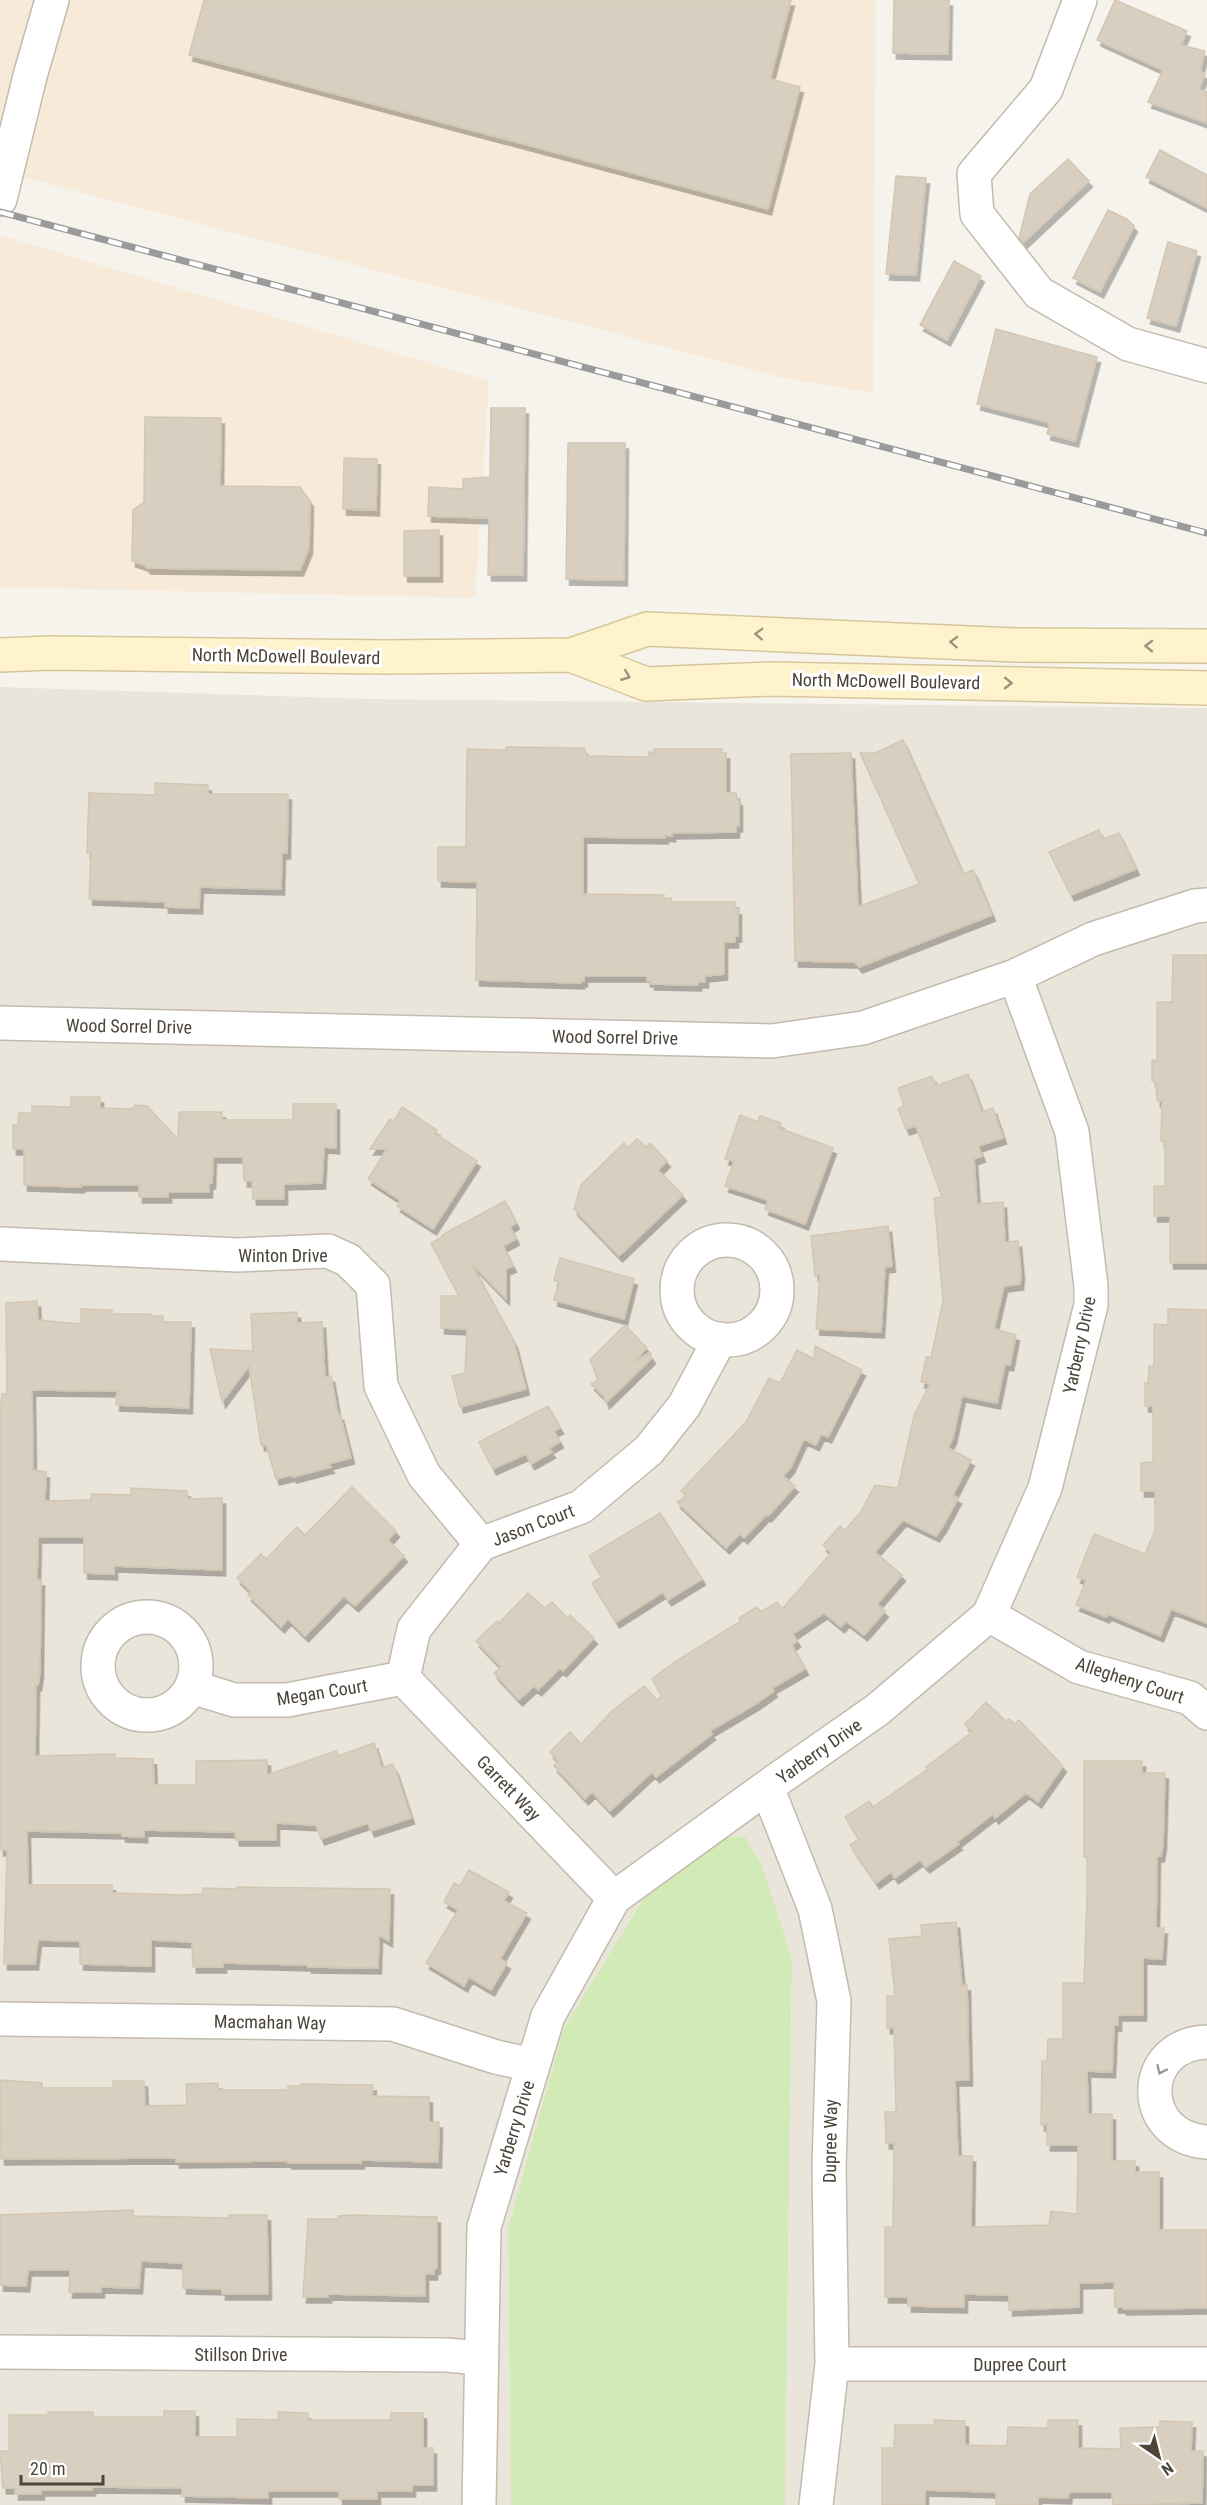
<svg xmlns="http://www.w3.org/2000/svg" width="1207" height="2505" font-family="'Roboto Condensed',sans-serif">
<style>
.residential{fill:#eae5da}
.commercial{fill:#f7ead8}
.green{fill:#d2eab5}
.building{fill:#d8cfc1;stroke:#d3c7b4;stroke-width:1.5;filter:url(#shadow)}
.lines{fill:none;stroke-linecap:round;stroke-linejoin:round}
.street-casing{stroke:#c2bbae;stroke-width:36}
.secondary-casing{stroke:#d6c79b;stroke-width:36}
.street{stroke:#fff;stroke-width:33}
.secondary{stroke:#fff3cd;stroke-width:33}
.rail-casing{stroke:#9a9a9a;stroke-width:7}
.rail{stroke:#fff;stroke-width:4.5;stroke-dasharray:14;stroke-linecap:butt}
.oneway{stroke:#9c937c}
.oneway2{stroke:#9c9892}
.labels{text-anchor:middle;dominant-baseline:central;stroke-width:6;stroke-linejoin:round;paint-order:stroke}
.street-label{font-size:18px;fill:#4b4439;stroke:#fff}
</style>
<defs>
<filter id="shadow"><feDropShadow dx="3.5" dy="6" stdDeviation="0" flood-color="#0004"/></filter>
</defs>
<rect width="100%" height="100%" fill="#f6f3ec"/>
<!-- residential -->
<path class="residential" d="M0,687L367,699L1207,708V2505H785L792,1958L508,2229L511,2505H0Z"/>
<!-- commercial -->
<path class="commercial" d="M0,0H876L873,393L783,378L0,171Z
M0,235L489,381L475,598L0,587Z"/>
<!-- green -->
<path class="green" d="M745,1837L761,1864L792,1958L785,2505H511L508,2229L564,2028L646,1895L716,1838Z"/>
<!-- building -->
<path class="building" d="M204,0H791L770,79L800,87L768,209L189,55Z
M894,0H949L948,54L893,53Z
M1115,0L1187,31L1181,45L1205,51L1200,71L1205,74L1199,89L1207,92V123L1148,102L1163,70L1097,40Z
M1160,150L1207,175V208L1146,177Z
M1068,159L1089,181L1023,243L1019,238L1030,194Z
M896,176L926,178L916,275L886,274Z
M1108,210L1127,219L1134,226L1100,292L1073,278Z
M1168,242L1197,251L1176,326L1147,318Z
M954,261L981,276L947,340L920,325Z
M996,329L1097,357L1075,441L1047,434L1050,423L977,404Z
M491,408H525L523,575H488L489,518L428,516L429,487L463,489V479L490,477Z
M145,417L221,418L220,486L300,487L310,501L309,548L300,570L147,568L145,565L132,561L133,510L144,502Z
M568,443H625L624,580L566,579Z
M344,458L377,459L376,510L343,509Z
M439,530V576H404V531Z
M903,740L963,874L973,870L992,915L859,967L855,962L795,961L791,754L851,753L858,907L919,884L860,753H875Z
M506,747L584,748L587,756L649,757V752L654,753V749H722V753H726V793H736L737,800H739V826H736V832L672,833V836L665,835V838L583,837V894L664,895V899L671,898V902H735V909H738V936L735,935V942H724V974L705,976V982H698V985L651,984V981H647V976H584V981H581V983L476,980L477,882L438,881V847H466L467,749L506,750Z
M155,783L208,785V794H288L287,853H282L281,889L200,887L199,908L165,907V902L89,899L91,853H87L89,793L155,795Z
M1099,830L1103,839L1119,833L1136,869L1071,895L1049,852Z
M1173,955H1207V1263H1170V1216H1154V1186H1165V1141H1161L1162,1101H1157L1156,1082L1152,1081V1060L1157,1061V1002H1172Z
M968,1074L982,1112L993,1108L1003,1138L978,1146L982,1156L974,1159L977,1204L1003,1202L1005,1242L1018,1241L1021,1273L1020,1284L1004,1286L994,1329L1016,1335L1010,1365L1005,1364L997,1403L962,1396L953,1438L948,1448L971,1460L953,1495L958,1498L943,1526L936,1536L903,1520L875,1552L902,1575L877,1604L885,1611L864,1635L846,1621L841,1627L824,1613L793,1634L797,1641L792,1645L805,1669L772,1688L774,1691L757,1703L710,1731L712,1734L656,1777L652,1772L610,1811L592,1792L585,1799L554,1766L558,1761L550,1752L570,1732L581,1744L612,1711L644,1686L657,1700L662,1696L652,1679L676,1661L741,1621L739,1618L757,1607L761,1612L777,1602L782,1609L831,1553L823,1545L840,1526L845,1530L860,1513L875,1485L898,1488L914,1415L930,1384L921,1382L926,1357L931,1358L943,1301L934,1198L942,1197L916,1126L906,1129L898,1109L904,1106L898,1088L932,1076L936,1086Z
M71,1097H100V1108L132,1109L135,1105L147,1106L178,1139L179,1112H222V1120H293V1104H336V1148L324,1147L322,1183L284,1184V1199H253L252,1181H244L243,1157H213L212,1183H209V1192H168V1197H139V1185H81V1187L24,1185V1149H13V1125H18L19,1113H32V1106L71,1107Z
M402,1107L437,1130L434,1133L477,1161L433,1229L397,1206L400,1200L368,1179L387,1149H370L390,1119L394,1121Z
M740,1115L758,1122L760,1116L781,1123L779,1128L833,1148L805,1224L765,1209L768,1200L725,1186L734,1161L725,1159Z
M637,1139L646,1147L650,1143L667,1161L658,1170L683,1195L619,1256L574,1209L581,1185L624,1143L628,1148Z
M505,1201L516,1223L510,1227L516,1239L503,1246L513,1266L506,1269V1299L471,1263L514,1342L526,1389L460,1407L452,1376L465,1373L467,1329L441,1328V1296H459L431,1243L444,1236L442,1235Z
M888,1226L892,1266L885,1267L881,1332L816,1329L820,1275L815,1276L811,1236Z
M560,1258L634,1279L624,1319L554,1300L559,1282L554,1280Z
M37,1301L38,1320L81,1324V1309L112,1310V1314H151V1316H163V1322H191L189,1408L116,1405L117,1391L32,1390L33,1470L46,1472L45,1501L91,1500V1494L131,1495V1488L187,1491L188,1499L222,1498V1570L114,1566V1574L84,1573V1537H38L37,1580H41L40,1672L38,1685H36L35,1756L115,1754V1758L153,1759L154,1785H196V1761L267,1760V1775L336,1751L338,1756L374,1743L382,1768L392,1764L395,1769L411,1818L371,1831L368,1823L321,1839L316,1825L276,1823V1840H236L235,1832L144,1830V1837L122,1836V1833L27,1831L28,1885H112V1893L183,1895L203,1894V1888L237,1889V1887L390,1889L389,1941L379,1935L378,1968L308,1967V1965L223,1963V1967H193L192,1942L151,1940V1966L80,1964V1941L38,1940L35,1964H4L7,1850H0V1414L2,1394H7L6,1303Z
M1168,1309L1207,1310V1623L1171,1609L1160,1636L1108,1614L1106,1617L1076,1605L1086,1580L1077,1577L1094,1534L1145,1554L1155,1531V1491H1141V1463L1153,1462V1406H1145V1383H1148L1149,1366H1154V1324L1168,1325Z
M297,1312V1323L322,1322L325,1377L331,1376L338,1415L340,1414L351,1458L328,1464L331,1467L293,1477L292,1475L276,1479L266,1444L261,1445L249,1366L222,1402L210,1349L253,1351L251,1314Z
M625,1325L647,1348L633,1362L649,1353L652,1358L606,1403L604,1397L591,1384L598,1380L590,1360Z
M815,1346L862,1370L828,1437L821,1434L816,1445L804,1439L791,1467L783,1476L795,1486L768,1516L766,1515L744,1538L740,1534L726,1548L677,1502L686,1496L681,1491L746,1422L769,1378L780,1383L797,1350L814,1359Z
M548,1406L560,1428L554,1431L560,1442L549,1448L552,1452L531,1464L526,1454L493,1469L479,1442Z
M352,1487L396,1531L388,1540L404,1556L355,1606L344,1596L305,1636L288,1619L281,1627L248,1595L251,1592L237,1578L261,1554L266,1559L297,1527L305,1535Z
M660,1513L702,1579L668,1600L663,1592L616,1622L592,1583L602,1577L589,1556Z
M528,1593L545,1608L552,1602L568,1618L570,1615L594,1638L563,1671L560,1668L538,1690L534,1686L519,1700L494,1673L501,1667L476,1641L497,1621L499,1623Z
M986,1702L1006,1721L1009,1719L1015,1724L1019,1720L1063,1766L1038,1802L1026,1793L995,1818L993,1814L957,1842L959,1844L926,1867L920,1860L895,1878L891,1872L876,1883L850,1845L859,1839L845,1817L869,1801L873,1807L928,1769L926,1767L972,1732L965,1724Z
M1084,1761H1142V1773H1165L1163,1844L1161,1856H1157L1156,1928H1164L1162,1959L1143,1958V2015H1118V2025H1114L1112,2072L1087,2071L1088,2114H1112V2161H1135V2172H1159V2230H1207V2308L1123,2309V2307H1115L1114,2282L1079,2283V2307L1009,2310V2295L964,2294V2307L908,2306V2297H885V2227H893L894,2143H886L885,2112H896L894,2028H887V1996H895L889,1939L922,1936L921,1925L956,1922L962,1986L967,1985L969,2080H955L958,2156H972L971,2227L1049,2225L1051,2211L1077,2214L1078,2145H1047V2124L1041,2125L1042,2061H1047L1048,2039H1063V1983H1084L1087,1898V1857H1084Z
M469,1870L509,1892L504,1901L527,1913L500,1959L507,1963L491,1990L469,1977L464,1986L426,1963L458,1910L444,1902L454,1883L460,1886Z
M0,2080L42,2083V2088H113V2081H144L145,2106L187,2105L186,2084L218,2083V2090H288V2086H301V2084L373,2085L372,2096L429,2097V2122H439L438,2162L361,2160V2163H288V2161L176,2162V2158L1,2159Z
M133,2210V2216L229,2218V2215H267L268,2294H222V2289L183,2288V2263L141,2261L139,2288L101,2287V2292H69L70,2270H28L26,2286L0,2285V2215Z
M352,2215L437,2217V2268L434,2269V2274H425V2296L328,2294V2297H303L308,2219H338V2216Z
M164,2411H195V2437H237V2419L278,2420V2412L308,2413V2420H391V2413H423V2448H433V2485H412V2491H377V2499H339V2491H268V2498L182,2496V2488L92,2487V2490H41V2494H15V2488H3L0,2451H9V2415H48V2412H93V2417H164Z
M934,2420L965,2421V2445L1007,2446L1008,2427L1048,2428V2420H1078V2448L1121,2449L1120,2428L1160,2427V2421L1192,2422L1191,2451H1203L1202,2503L1113,2505L1112,2492H1069L1068,2498L1038,2497V2505H996V2492L925,2490V2505H882V2448H894L895,2425H934Z"/>
<g class="lines">
<defs>
<path id="street" d="M1080,0L1046,89L974,174L977,214L1039,293L1128,344L1207,366
M0,199L30,76L52,0
M0,1023L772,1041L863,1028L1015,976L1093,939L1195,906L1207,905
M677 1290a50 50 0 1 1 100 0a50 50 0 1 1-100 0Z
M0,1244L238,1255L328,1251L348,1260L373,1285L381,1386L424,1475L481,1544
M989,1615L1079,1667L1190,1698L1207,1713
M98 1666a49 49 0 1 1 98 0a49 49 0 1 1-98 0Z
M403,1678L414,1629L481,1544L581,1507L649,1450L684,1406L720,1339
M403,1678L614,1898
M192,1687L234,1700H287L403,1678
M767,1787L815,1909L834,2001L829,2167L832,2364L816,2505
M0,2019L393,2024L496,2057L533,2065
M1207,2042C1138,2044 1137,2137 1207,2142
M0,2352L446,2355L482,2358
M832,2364H1207
M479,2505L484,2227L548,2016L614,1898L767,1787L877,1710L989,1615L1045,1488L1091,1305V1286L1072,1132L1015,976"/>
<path id="secondary" d="M0,655L50,653L387,657L571,655L647,629L1015,645L1207,646
M571,655L646,684L772,679L1207,688"/>
</defs>
<!-- street casing -->
<use href="#street" class="street-casing"/>
<!-- secondary casing -->
<use href="#secondary" class="secondary-casing"/>
<!-- street -->
<use href="#street" class="street"/>
<!-- secondary -->
<use href="#secondary" class="secondary"/>
<defs>
<path id="rail" d="M0,212L1207,533"/>
</defs>
<!-- rail casing -->
<use href="#rail" class="rail-casing"/>
<!-- rail -->
<use href="#rail" class="rail"/>
</g>
<!-- one-way arrows -->
<defs><path id="oneway-chevron" d="M-2-3.5L2.5 0L-2 3.5" fill="none" stroke-width="1.6" stroke-linecap="round" stroke-linejoin="round" transform="scale(1.5)"/></defs>
<g class="oneway">
<use href="#oneway-chevron" transform="translate(759 634) rotate(-178)"/>
<use href="#oneway-chevron" transform="translate(954 642) rotate(-178)"/>
<use href="#oneway-chevron" transform="translate(1149 646) rotate(-179)"/>
<use href="#oneway-chevron" transform="translate(626 676) rotate(22)"/>
<use href="#oneway-chevron" transform="translate(1008 683) rotate(1)"/>
</g>
<use class="oneway2" href="#oneway-chevron" transform="translate(1161 2070) rotate(115)"/>
<g class="labels">
<!-- street labels -->
<g class="street-label">
<text transform="translate(286 656) rotate(1)">North McDowell Boulevard</text>
<text transform="translate(886 681) rotate(1)">North McDowell Boulevard</text>
<text transform="translate(129 1026) rotate(1)">Wood Sorrel Drive</text>
<text transform="translate(615 1037) rotate(1)">Wood Sorrel Drive</text>
<text x="283" y="1255">Winton Drive</text>
<text transform="translate(1079 1345) rotate(-78)">Yarberry Drive</text>
<text transform="translate(533 1525) rotate(-21)">Jason Court</text>
<text transform="translate(1130 1680) rotate(18)">Allegheny Court</text>
<text transform="translate(322 1692) rotate(-9)">Megan Court</text>
<text transform="translate(819 1751) rotate(-35)">Yarberry Drive</text>
<text transform="translate(509 1788) rotate(46)">Garrett Way</text>
<text transform="translate(270 2022) rotate(1)">Macmahan Way</text>
<text transform="translate(514 2128) rotate(-73)">Yarberry Drive</text>
<text transform="translate(830 2141) rotate(-89)">Dupree Way</text>
<text x="241" y="2354">Stillson Drive</text>
<text x="1020" y="2364">Dupree Court</text>
</g>
</g>
<!-- north arrow -->
<g transform="translate(1159 2457) rotate(145)" stroke="#ffffff" stroke-width="4.5" paint-order="stroke">
<path d="M0-4.5L10 22L0 15L-10 22Z" fill="#4b4439"/>
<text y="-9" font-size="16" font-weight="bold" text-anchor="middle" fill="#4b4439">N</text>
</g>
<!-- scale -->
<path d="M21 2475v9h82v-9" fill="none" stroke="#4b4439" stroke-width="3"/>
<text x="30" y="2475" font-size="18" fill="#4b4439" stroke="#ffffff" stroke-width="4.5" paint-order="stroke">20 m</text>
</svg>
